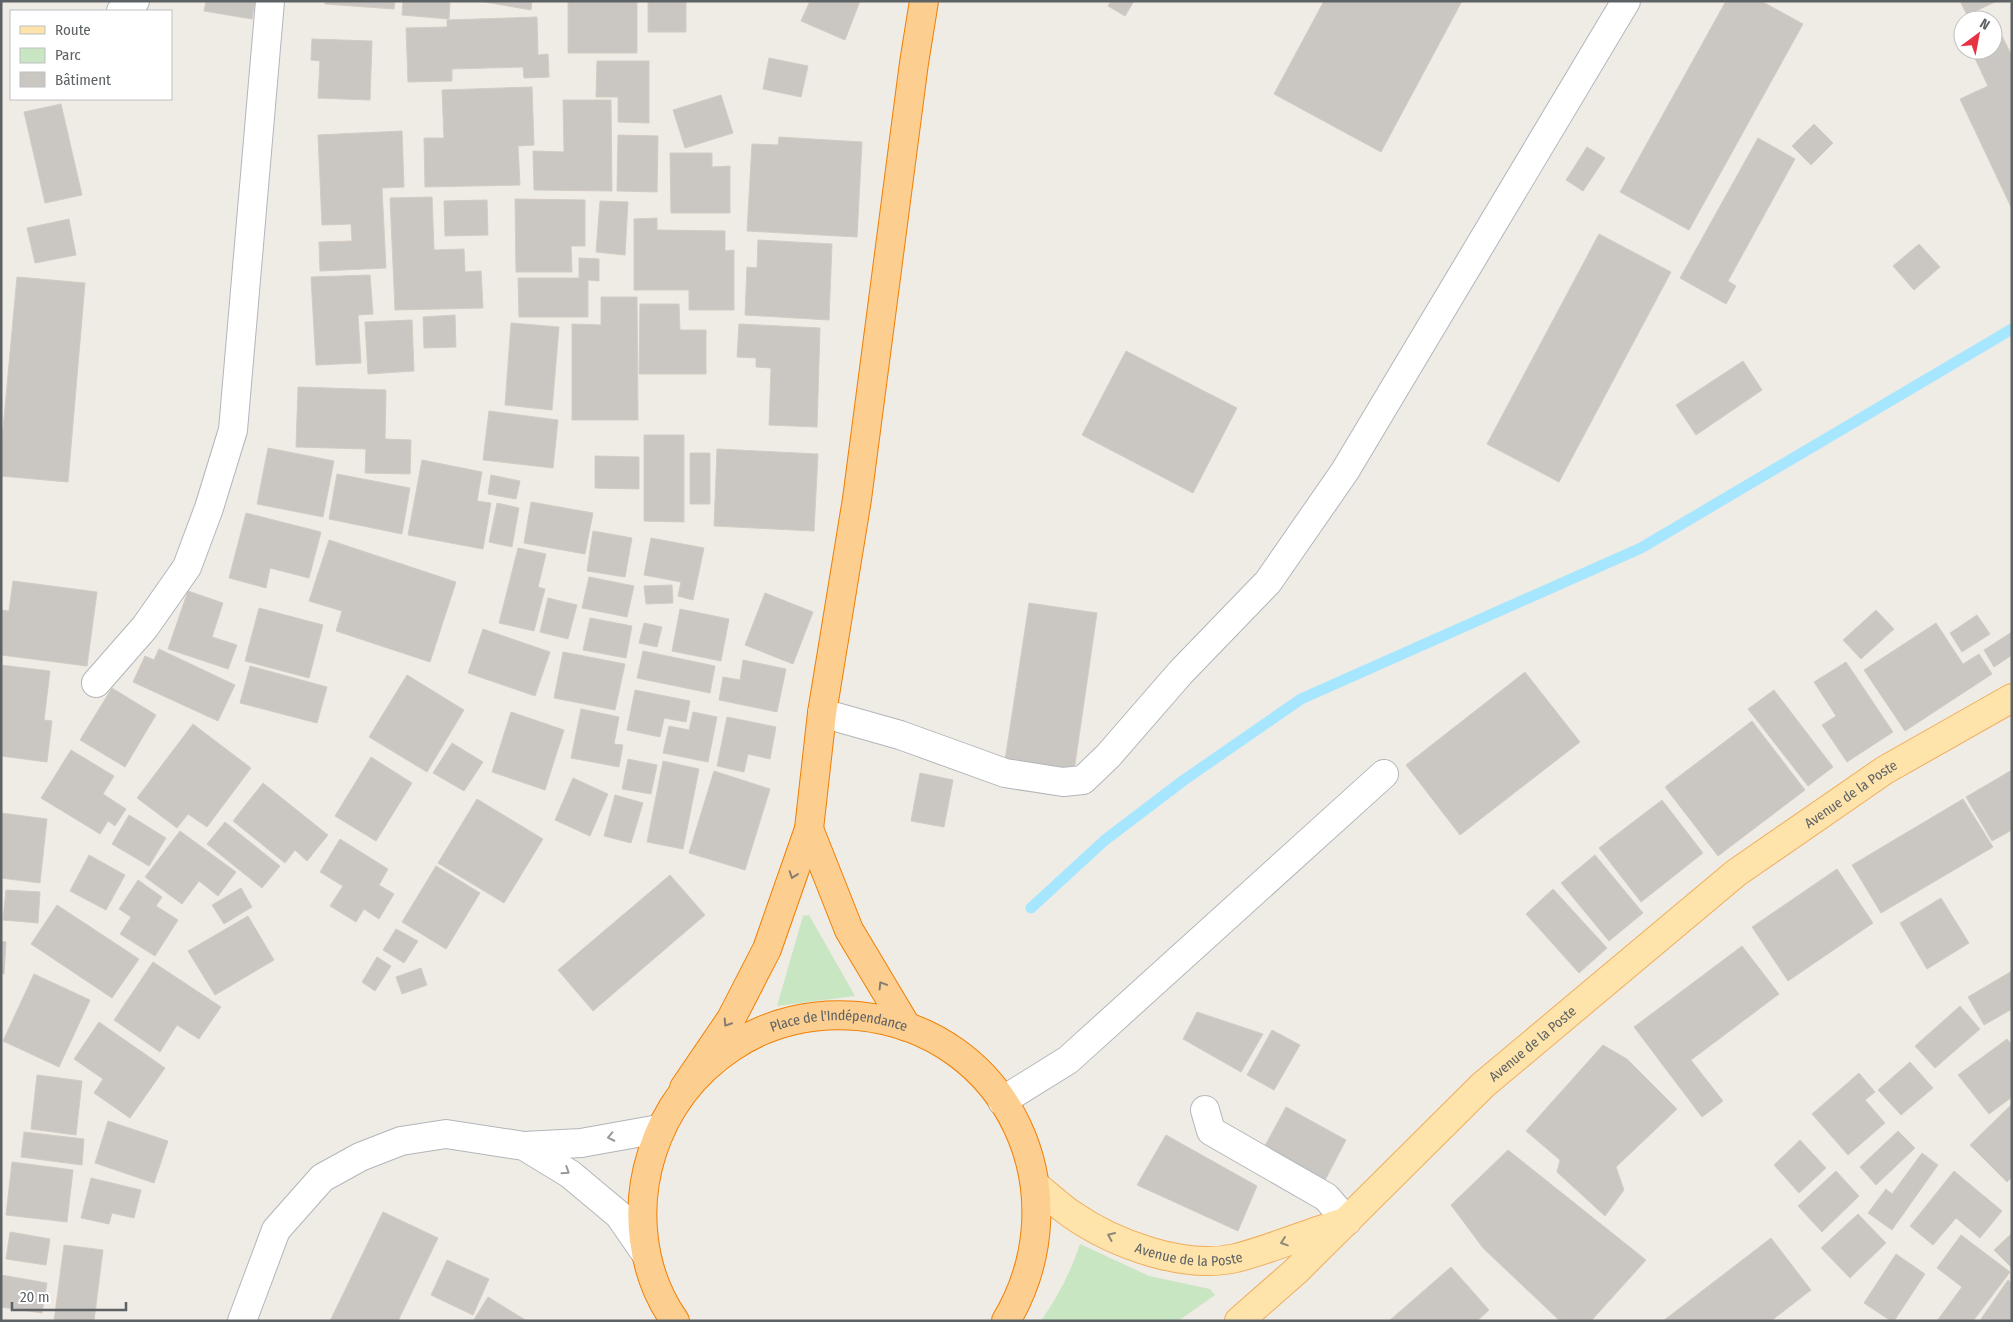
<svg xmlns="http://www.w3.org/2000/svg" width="2013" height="1322" font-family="'Fira Sans Condensed',sans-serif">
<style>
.green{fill:#c8e6c2}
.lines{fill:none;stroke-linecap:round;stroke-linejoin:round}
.stream{stroke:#a6e6fe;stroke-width:11}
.building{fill:#cac6c2;stroke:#d4ccc3}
.minor-casing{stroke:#b2b6ba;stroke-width:30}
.major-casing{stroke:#f0ae5d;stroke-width:30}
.highway-casing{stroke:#f17f03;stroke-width:30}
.minor{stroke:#fff;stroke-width:28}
.major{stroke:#fee3ab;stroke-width:28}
.highway{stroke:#fcce8f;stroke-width:28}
.oneway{stroke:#857d70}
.oneway2{stroke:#96999b}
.oneway3{stroke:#8d897a}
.labels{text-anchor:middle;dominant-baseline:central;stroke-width:4;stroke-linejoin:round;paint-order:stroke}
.street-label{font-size:14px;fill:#5d6265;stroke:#fff}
</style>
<rect width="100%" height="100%" fill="#efebe5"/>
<!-- green -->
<path class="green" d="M809,915L855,996L777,1006L803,916Z
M1080,1244L1149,1276L1210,1289L1215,1295L1178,1321H1041C1058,1296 1071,1272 1080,1244Z"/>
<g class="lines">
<!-- stream -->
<path class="stream" d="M1031,908L1105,840L1184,780L1301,699L1641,548L2012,329"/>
</g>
<!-- building -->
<path class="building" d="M206,1H255L252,19L204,11Z
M325,1H395L394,9L325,4Z
M403,1H450L449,19L402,15Z
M479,1H532L531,10Z
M568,1H637V53H568Z
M648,1H686V32H648Z
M810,1H860L845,40L801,21Z
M1111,1H1134L1125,16L1108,6Z
M1324,1H1462L1381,152L1274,94Z
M1726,1H1761L1803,24L1689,230L1620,192Z
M1960,1H1997L1967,15Z
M537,17L538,55L548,54L549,77L524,78L523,67L452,69V81L408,82L406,28L447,27V20Z
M1993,18L2012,56V209L1960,99L1988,86L1971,50H1993V20H1990Z
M312,39L372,41L370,100L318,98L320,61L311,60Z
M769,58L808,66L801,97L763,89Z
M597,61H649V123L618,122V97H596Z
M532,87L534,145L518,146L520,185L425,187L424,138H444L442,90Z
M721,95L733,133L685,148L673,110Z
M563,100H611L612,191L534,190L533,151L564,152Z
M61,104L82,195L45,203L24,112Z
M1814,124L1833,143L1811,165L1792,146Z
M402,131L404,187L382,188L386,268L320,271L319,242L352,241L351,224L322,225L318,135Z
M618,135L658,136L657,192L617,191Z
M779,137L862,142L857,237L747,231L752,144L778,145Z
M1758,138L1795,159L1728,281L1736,286L1726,304L1680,278Z
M1587,147L1605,158L1583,191L1566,180Z
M670,153H712V167L730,166V213H671Z
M432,197L434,250L464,249L465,272L481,271L483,308L395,310L390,198Z
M515,199L585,200V246H571L572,272H516Z
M487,200L488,235L445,236L444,201Z
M600,201L628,202L625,255L596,252Z
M657,218V230L725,231V251L734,250V310H689V290H634V219Z
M69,219L76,255L35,263L27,228Z
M1599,234L1671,272L1559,482L1487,444Z
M758,240L832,244L829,320L745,315L747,267L757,268Z
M1919,244L1940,267L1914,290L1893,266Z
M579,258L599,259V281L588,280V317H519L518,278H579Z
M370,275L373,314L358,315L361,363L316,365L311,277Z
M17,277L85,283L68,482L1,476V451Z
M601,297H637L638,420H572V324L601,325Z
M640,304H679L680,330H706V374H639Z
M455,315L456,347L424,348L423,317Z
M412,320L414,371L368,374L365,322Z
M511,323L559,327L552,410L505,405Z
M739,324L820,328L817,427L769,425L771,368L756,367V358L737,357Z
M1126,351L1237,408L1193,493L1082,435Z
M1743,361L1762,390L1696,435L1676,405Z
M298,387L386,390L385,439L411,440L410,474L365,473L366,449L296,447Z
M489,411L558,420L553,468L483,460Z
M644,435H684V522L644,521Z
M268,448L334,461L323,517L257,504Z
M717,449L818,454L814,531L714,526Z
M690,453H710V504H690Z
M595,456L639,457V489L595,488Z
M422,460L482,472L477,501L491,503L483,549L408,535Z
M337,474L410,488L402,534L329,519Z
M491,475L520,481L516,499L488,494Z
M531,502L593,513L585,554L524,543Z
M497,503L519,508L512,547L489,542Z
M246,513L321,532L309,578L270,568L266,588L229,578Z
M593,531L632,538L625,577L587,571Z
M651,538L704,548L693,600L678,596L681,582L644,575Z
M329,540L456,582L430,662L336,631L342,611L309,601Z
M518,548L546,554L538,587L545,589L534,631L499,623Z
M589,577L634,586L627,617L582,608Z
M13,581L97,592L87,666L1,655V610L9,611Z
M672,585L673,603L646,604L644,586Z
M188,591L223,603L212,637L237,645L228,669L168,649Z
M765,593L813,612L793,664L745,645Z
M548,598L577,605L568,639L540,632Z
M1029,603L1097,613L1073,778L1004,767Z
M259,608L323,625L309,678L245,661Z
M680,609L729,619L721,661L672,651Z
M1876,610L1894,629L1861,659L1843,640Z
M1977,615L1990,634L1962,652L1950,633Z
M590,618L632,626L626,658L583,650Z
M644,623L662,627L657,647L639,643Z
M1936,623L1963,664L1979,654L1992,674L1905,731L1864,670Z
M483,629L550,652L535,696L468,673Z
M2012,632V655L1994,667L1984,650Z
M159,649L235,685L218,721L133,682L145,656L154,660Z
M643,651L715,666L710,693L637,678Z
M563,652L625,664L615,710L554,698Z
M743,660L786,669L777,712L719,700L723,677L740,680Z
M1846,662L1893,732L1847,762L1822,725L1836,716L1814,682Z
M1,665L50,671L44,720L52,721L47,762L1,756Z
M250,666L327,687L317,723L240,703Z
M1525,672L1580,742L1460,835L1406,765Z
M407,675L464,710L427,772L369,737Z
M112,688L156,715L125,767L80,740Z
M635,690L690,701L686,722L664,718L660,737L627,730Z
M1774,690L1833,767L1808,786L1748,709Z
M581,709L619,717L614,744L623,745L619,767L571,758Z
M511,712L564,730L545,790L492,772Z
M693,712L717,717L708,762L663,753L669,726L689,730Z
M727,717L776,727L770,759L748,754L744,772L717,766Z
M1752,721L1805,790L1718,856L1665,787Z
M193,724L251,768L207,827L188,814L177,828L137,798Z
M452,743L483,762L464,791L433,773Z
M71,750L114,776L103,794L126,809L115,826L108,821L100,834L41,798Z
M371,757L412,783L376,841L335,816Z
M628,759L657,765L651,794L622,789Z
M663,761L699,769L683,849L647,842Z
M2012,770V830L1992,841L1966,797Z
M714,771L770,789L745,870L689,853Z
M920,773L953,780L944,827L911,821Z
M573,778L608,794L590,836L555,820Z
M263,783L328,835L307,861L295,850L285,863L233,821Z
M615,795L643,803L631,843L604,836Z
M477,799L543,839L504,903L438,863Z
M1963,799L1993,847L1881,913L1852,865Z
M1662,800L1703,853L1641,902L1599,848Z
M1,813L47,819L40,883L1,878Z
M129,815L166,838L149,866L112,844Z
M225,822L280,866L262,888L207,844Z
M180,831L236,872L218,896L199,881L182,904L145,877Z
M340,839L388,869L379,885L394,894L379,919L364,909L356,922L330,906L343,886L320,872Z
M89,855L125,875L106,910L70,891Z
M1595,855L1643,913L1609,941L1561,883Z
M436,866L480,893L446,949L402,922Z
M1837,869L1873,923L1788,981L1752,927Z
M670,875L705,915L593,1011L558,970Z
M138,880L162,897L156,906L178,920L155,956L120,934L131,917L119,909Z
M241,888L252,907L224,924L212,905Z
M1553,889L1607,948L1579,973L1526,914Z
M6,890L40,892L38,923L3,920Z
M1941,898L1969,943L1927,969L1900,923Z
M57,905L139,959L112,998L31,944Z
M248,916L274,960L215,995L188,951Z
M396,929L418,941L404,963L383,950Z
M1,941L6,942L4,974H1Z
M1742,946L1779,994L1691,1060L1723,1101L1702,1117L1634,1027Z
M377,957L391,966L375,991L362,982Z
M153,962L221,1007L199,1039L177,1025L160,1052L114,1020Z
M421,968L427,985L402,994L396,977Z
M2012,971V1009L1984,1025L1968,997Z
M34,974L90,1000L59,1067L3,1041Z
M1960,1006L1980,1029L1935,1068L1915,1046Z
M1197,1012L1263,1034L1241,1072L1183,1039Z
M99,1022L165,1068L130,1118L94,1093L103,1079L74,1059Z
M1272,1030L1300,1045L1274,1090L1247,1075Z
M2007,1039L2012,1045V1097L1989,1114L1958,1075Z
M1603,1045L1627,1059L1677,1109L1616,1167L1624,1190L1605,1216L1557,1172L1560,1160L1526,1131Z
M1910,1062L1933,1088L1901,1115L1878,1090Z
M1859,1073L1875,1092L1865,1100L1885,1123L1848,1155L1812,1114Z
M37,1075L82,1081L76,1135L31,1129Z
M2012,1104V1177L2007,1182L1970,1145Z
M1286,1107L1346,1140L1321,1188L1260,1155Z
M108,1121L168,1141L154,1183L95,1163Z
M1898,1131L1915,1148L1876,1185L1860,1167Z
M24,1132L84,1139L82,1165L21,1157Z
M1166,1135L1257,1186L1238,1231L1137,1185Z
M1800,1140L1826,1168L1799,1193L1774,1165Z
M1508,1150L1646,1260L1591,1321H1560L1483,1248L1451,1205Z
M1922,1153L1938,1165L1892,1230L1868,1213L1886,1189L1892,1194Z
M12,1162L73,1170L67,1222L6,1215Z
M1836,1171L1859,1196L1822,1232L1798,1206Z
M1954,1171L2002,1211L1980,1238L1956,1218L1933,1245L1910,1226Z
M91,1178L141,1190L134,1218L112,1213L109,1224L81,1218Z
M383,1212L438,1238L398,1321H330Z
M1858,1214L1886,1243L1850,1278L1821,1248Z
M10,1232L50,1239L46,1265L6,1259Z
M2012,1233V1268L1994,1250Z
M1961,1235L2010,1272L1973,1321H1937L1962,1287L1937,1268Z
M1771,1238L1811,1290L1771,1321H1663Z
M64,1245L103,1250L94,1321H54Z
M1896,1254L1925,1274L1894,1321H1891L1864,1303Z
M447,1260L489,1279L473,1315L431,1295Z
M1451,1267L1489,1310L1477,1321H1389Z
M1,1275L47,1283L42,1313L1,1307Z
M2008,1280L2012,1283V1321H1984L1981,1319Z
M488,1297L527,1321H473Z"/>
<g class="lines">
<defs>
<path id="minor" d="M121,11L135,1
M96,683L145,627L187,567L209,508L233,430L270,1
M822,713L900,735L1005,773L1063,782L1083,780L1108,756L1181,672L1268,582L1345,471L1626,1
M1002,1101L1068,1060L1384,774
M1205,1110L1211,1131L1326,1197L1347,1221
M524,1146L570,1174L619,1215L646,1254
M242,1321L276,1230L322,1178L360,1157L401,1141L446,1134L524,1146L581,1143L659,1129"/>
<g id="major">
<path id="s1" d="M1036,1186C1048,1195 1059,1206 1071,1214C1114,1244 1184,1270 1236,1258C1271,1249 1306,1234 1341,1223"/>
<path id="s2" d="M1239,1321L1296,1271L1483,1085L1736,873L1885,770L2012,698"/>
</g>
<g id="highway">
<path d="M809,829L849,930L907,1027"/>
<path d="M684,1088L731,1019L767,949L809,829L822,713L857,499L914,63L924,1"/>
<path id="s3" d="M675,1321C641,1273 634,1209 652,1153C666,1109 693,1073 732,1047C769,1022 814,1012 858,1016C1009,1031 1082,1193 1006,1321"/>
</g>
</defs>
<!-- minor casing -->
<use href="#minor" class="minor-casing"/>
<!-- major casing -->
<use href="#major" class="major-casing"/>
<!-- highway casing -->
<use href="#highway" class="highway-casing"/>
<!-- minor -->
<use href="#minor" class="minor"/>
<!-- major -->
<use href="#major" class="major"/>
<!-- highway -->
<use href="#highway" class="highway"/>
</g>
<!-- one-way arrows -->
<defs><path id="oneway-chevron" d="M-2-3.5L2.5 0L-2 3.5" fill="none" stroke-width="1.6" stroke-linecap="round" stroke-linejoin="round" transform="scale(1.25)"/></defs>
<g class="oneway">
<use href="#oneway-chevron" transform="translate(793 875) rotate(109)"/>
<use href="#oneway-chevron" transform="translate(882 985) rotate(-121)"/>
<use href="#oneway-chevron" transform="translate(727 1023) rotate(123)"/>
</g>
<g class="oneway2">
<use href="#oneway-chevron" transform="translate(611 1137) rotate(168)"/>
<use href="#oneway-chevron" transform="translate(566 1171) rotate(33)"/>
</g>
<g class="oneway3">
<use href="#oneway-chevron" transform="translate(1111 1236) rotate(-156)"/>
<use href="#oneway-chevron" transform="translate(1284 1242) rotate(161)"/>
</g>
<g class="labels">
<!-- street labels -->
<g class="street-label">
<text stroke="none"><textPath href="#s2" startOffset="809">Avenue de la Poste</textPath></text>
<text stroke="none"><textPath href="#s3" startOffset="424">Place de l'Indépendance</textPath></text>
<text stroke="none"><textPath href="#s2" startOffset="404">Avenue de la Poste</textPath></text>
<text stroke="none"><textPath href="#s1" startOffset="172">Avenue de la Poste</textPath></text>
</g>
</g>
<!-- border -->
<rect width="2013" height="1322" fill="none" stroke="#5d6265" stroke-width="5"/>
<!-- legend -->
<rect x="10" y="10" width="162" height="90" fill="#ffffff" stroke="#bec0c1"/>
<rect x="20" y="26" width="25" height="8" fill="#fee3ab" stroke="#bec0c1"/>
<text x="55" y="35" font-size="15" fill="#5d6265">Route</text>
<rect x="20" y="48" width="25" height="15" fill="#c8e6c2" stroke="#bec0c1"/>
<text x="55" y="60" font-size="15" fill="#5d6265">Parc</text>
<rect x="20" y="72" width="25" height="15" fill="#cac6c2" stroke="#bec0c1"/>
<text x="55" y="85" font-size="15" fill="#5d6265">Bâtiment</text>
<!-- north arrow -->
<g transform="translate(1978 35) rotate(32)"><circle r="24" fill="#ffffff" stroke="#bec0c1"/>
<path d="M0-4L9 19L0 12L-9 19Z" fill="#e73243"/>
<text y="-8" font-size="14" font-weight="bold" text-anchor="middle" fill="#5d6265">N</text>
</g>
<!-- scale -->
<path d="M12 1302v8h114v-8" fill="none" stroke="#5d6265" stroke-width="2.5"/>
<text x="20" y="1302" font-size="15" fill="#5d6265" stroke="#ffffff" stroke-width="4" paint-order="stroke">20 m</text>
</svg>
